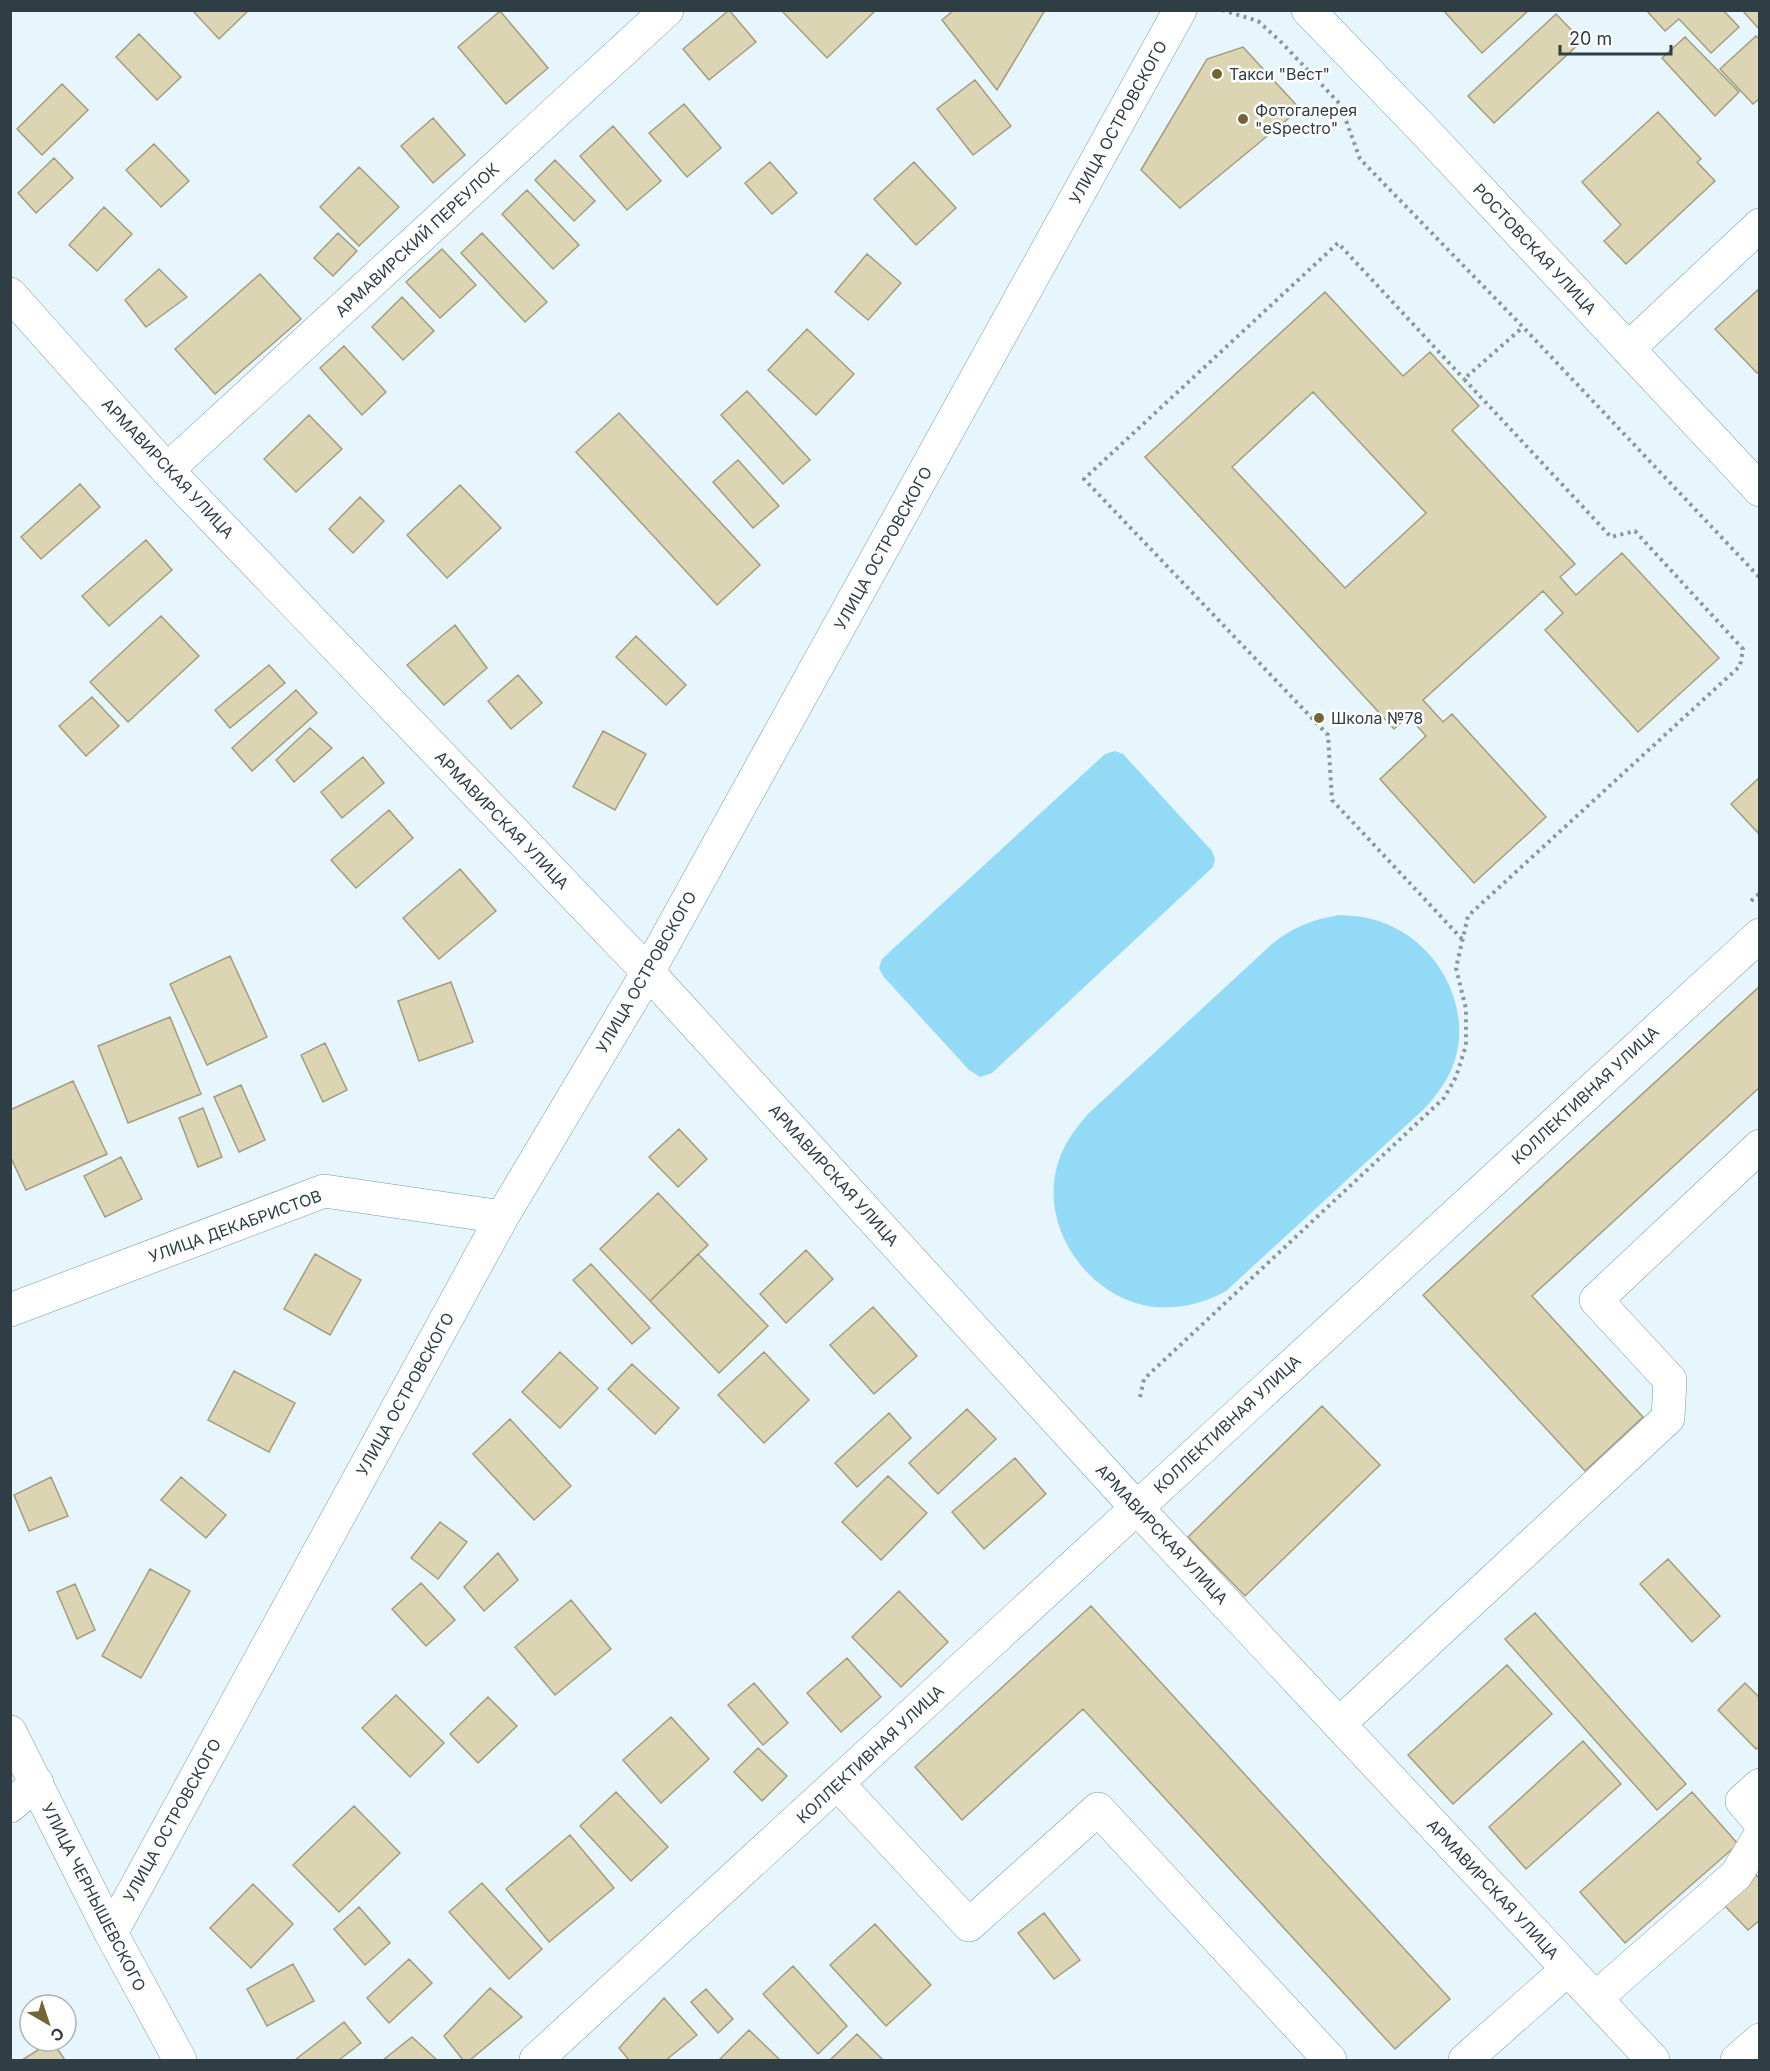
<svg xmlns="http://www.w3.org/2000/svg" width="1770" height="2071" font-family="Inter,sans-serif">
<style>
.green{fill:#93daf7}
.building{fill:#dcd5b3;stroke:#a49d7c;stroke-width:1.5;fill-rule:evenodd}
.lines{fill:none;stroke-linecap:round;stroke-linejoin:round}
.minor-casing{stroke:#769baa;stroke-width:34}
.path{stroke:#88979e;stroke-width:4;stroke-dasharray:3 4.5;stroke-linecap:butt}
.minor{stroke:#fff;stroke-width:33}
.poi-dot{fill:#726734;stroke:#fff;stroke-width:2}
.labels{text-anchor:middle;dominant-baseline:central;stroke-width:5;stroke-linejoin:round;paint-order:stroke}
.poi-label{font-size:16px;fill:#2f3e45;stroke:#fff;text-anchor:start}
.street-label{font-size:16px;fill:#2f3e45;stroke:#fff}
</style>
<rect width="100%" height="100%" fill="#e6f6fc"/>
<!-- green -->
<path class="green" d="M1115,751L1123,754L1212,851L1215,859L1213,867L992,1073L980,1077L969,1070L883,976L879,968L882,959L1105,754Z
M1340,915C1358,916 1376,918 1393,927C1442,950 1472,1011 1454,1063C1448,1080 1437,1095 1424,1109L1226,1291C1204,1303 1182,1309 1156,1307C1089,1301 1036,1225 1059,1160C1065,1142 1076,1128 1088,1114L1272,944C1293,927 1313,919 1340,915Z"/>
<!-- building -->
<path class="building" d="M192,10H249L219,39Z
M729,10L756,42L709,80L683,49Z
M781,10H876L827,58Z
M954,10H1045L997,90L942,20Z
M1443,10H1529L1482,53Z
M1646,10H1723L1739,27L1711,53L1679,19L1665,31Z
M1742,10H1760V30Z
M500,11L548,68L506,104L458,47Z
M1556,14L1582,41L1494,123L1468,96Z
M139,34L181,77L157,100L116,57Z
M1756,36L1760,40V98L1753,104L1720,69Z
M1685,37L1739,92L1715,116L1662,58Z
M1243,47L1300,109L1180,208L1141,170L1207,59Z
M975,80L1011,126L973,155L937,109Z
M62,84L88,110L42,155L17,129Z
M684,104L721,148L687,177L649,133Z
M1658,112L1701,159L1697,162L1715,181L1626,264L1604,241L1621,225L1582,182Z
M433,118L465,155L433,183L401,146Z
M613,126L661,181L627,210L580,156Z
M154,144L189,181L161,207L126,170Z
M54,158L73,178L36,213L18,193Z
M555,160L595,201L574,221L535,180Z
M770,162L797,193L772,214L745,183Z
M914,162L956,208L916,245L874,199Z
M359,167L399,207L359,246L320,207Z
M527,190L579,245L553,269L502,214Z
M104,207L132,234L97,271L69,245Z
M338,233L357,251L333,276L314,258Z
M482,233L547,302L525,322L461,253Z
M442,249L476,285L440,318L406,282Z
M867,254L901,283L868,320L835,292Z
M159,269L187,297L146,327L125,300Z
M260,274L301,319L215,394L175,349Z
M1760,288V371L1757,373L1715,329Z
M1325,292L1403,376L1430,352L1479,406L1452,430L1575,564L1560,577L1576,595L1622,553L1719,658L1638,732L1545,630L1563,613L1543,591L1423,700L1443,722L1452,714L1546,817L1474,883L1380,779L1426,736L1408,716L1394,729L1145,457ZM1313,392L1426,513L1345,588L1232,467Z
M402,297L434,331L403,360L372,327Z
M807,329L854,374L816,415L768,370Z
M344,346L386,392L362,415L320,368Z
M747,391L810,460L783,484L721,415Z
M619,413L760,565L717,605L576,452Z
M309,415L342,449L296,492L264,459Z
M738,460L779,506L753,528L713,482Z
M80,484L100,507L41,559L21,537Z
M460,485L501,528L447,578L407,535Z
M360,497L384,521L353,553L329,529Z
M146,540L172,570L109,626L82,596Z
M161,616L199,656L128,722L90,682Z
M455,625L487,668L444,705L407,665Z
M636,636L686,685L666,705L616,657Z
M269,665L285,683L230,728L215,710Z
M518,675L542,703L511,729L488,701Z
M296,690L317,713L252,771L232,748Z
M92,697L119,726L86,756L59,726Z
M310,728L332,748L294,782L276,760Z
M603,731L646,754L615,810L573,787Z
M363,757L384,783L342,818L321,792Z
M1760,777V834H1759L1731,804Z
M389,810L413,838L356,888L331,860Z
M460,869L496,911L439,959L403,918Z
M230,956L267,1037L207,1065L170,984Z
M451,982L473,1042L419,1061L398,1001Z
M1760,986V1087L1532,1296L1643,1417L1585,1471L1423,1295Z
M170,1017L201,1094L128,1123L98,1046Z
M325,1043L347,1090L323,1102L301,1055Z
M73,1081L107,1154L26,1190L10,1156V1110Z
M241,1085L265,1140L239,1152L214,1097Z
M203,1108L222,1157L198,1167L179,1118Z
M679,1129L707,1159L678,1187L649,1157Z
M121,1157L142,1199L105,1217L84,1176Z
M658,1193L708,1245L650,1301L600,1249Z
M806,1250L833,1279L786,1323L760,1294Z
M315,1254L361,1280L330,1335L284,1309Z
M698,1254L768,1326L719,1373L650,1301Z
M591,1264L650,1328L632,1344L573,1280Z
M873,1307L917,1356L874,1394L830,1345Z
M560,1352L598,1388L560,1428L522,1392Z
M764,1352L809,1400L764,1443L718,1395Z
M632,1364L679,1408L655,1434L608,1389Z
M234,1371L295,1403L269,1452L208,1420Z
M1322,1406L1380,1465L1245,1596L1188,1537Z
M967,1409L996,1439L938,1494L909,1463Z
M889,1413L911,1438L857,1487L835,1463Z
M510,1419L571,1486L534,1520L473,1454Z
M1015,1458L1046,1494L984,1549L952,1512Z
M888,1476L927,1513L881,1560L842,1522Z
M51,1477L68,1516L29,1531L14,1495Z
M181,1477L226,1515L206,1538L161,1500Z
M440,1522L467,1542L438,1579L411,1558Z
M498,1553L518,1580L484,1611L464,1587Z
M1668,1559L1720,1616L1692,1642L1640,1584Z
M150,1569L190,1591L141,1678L102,1656Z
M421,1583L455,1620L426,1646L392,1609Z
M75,1584L95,1630L77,1639L57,1592Z
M899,1591L948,1642L901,1687L852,1637Z
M571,1600L611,1649L555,1695L515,1647Z
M1091,1606L1450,1999L1395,2049L1083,1709L962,1820L915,1767Z
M1535,1613L1686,1784L1657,1810L1505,1639Z
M847,1658L881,1697L841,1732L807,1693Z
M1507,1665L1552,1714L1453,1804L1408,1755Z
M754,1683L788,1723L763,1745L728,1705Z
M1745,1683L1760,1698V1746L1756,1749L1718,1710Z
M396,1695L444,1743L410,1777L362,1728Z
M488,1697L517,1726L478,1763L450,1734Z
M671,1717L709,1759L661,1803L623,1760Z
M1583,1741L1621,1784L1526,1869L1489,1827Z
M758,1748L787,1776L762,1801L734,1772Z
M616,1792L668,1847L631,1881L580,1826Z
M1692,1792L1738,1844L1625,1943L1580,1892Z
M354,1806L400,1853L339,1912L293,1865Z
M570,1835L614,1888L549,1942L506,1889Z
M1754,1873L1760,1879V1920L1748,1930L1723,1904Z
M482,1883L542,1949L509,1979L449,1912Z
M253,1884L293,1924L251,1968L210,1928Z
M359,1907L390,1943L365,1965L334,1929Z
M1044,1913L1080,1960L1054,1979L1018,1933Z
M875,1924L931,1985L886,2026L830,1965Z
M409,1959L432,1983L389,2023L367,1998Z
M293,1964L314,2001L267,2026L247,1989Z
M793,1966L847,2026L818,2054L763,1994Z
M490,1988L522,2017L470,2060H463L444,2036Z
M706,1989L733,2019L718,2033L691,2002Z
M664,1998L697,2035L666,2060H629L619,2048Z
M344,2022L361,2043L339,2060H295Z
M749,2030L780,2060H719Z
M857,2034L883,2060H830Z
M412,2037L437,2060H383Z
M52,2041L65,2060H22Z"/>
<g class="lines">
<defs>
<path id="minor" d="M1308,10L1421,127L1760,490
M10,294L167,470L648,972L1136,1507L1653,2060
M1628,349L1760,225
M167,470L667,10
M10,1310L324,1191L502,1217
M1339,1724L1668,1418L1670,1380L1596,1300L1760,1146
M10,1732L111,1933L180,2060
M838,1784L969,1925L1098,1809L1330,2060
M1760,1785L1742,1801L1760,1822
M10,1806L37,1783
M111,1933L502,1217L648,972L1180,10
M1596,1998L1736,1875L1760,1836
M536,2060L1760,935
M1465,2060L1568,1969
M1737,2060L1760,2040"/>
</defs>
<!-- minor casing -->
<use href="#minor" class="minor-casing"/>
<!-- path -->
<path class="path" d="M1222,10L1258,21L1281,42L1340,104L1360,159L1523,327L1760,578
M1751,901L1760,893
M1462,939L1332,800L1328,735L1084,479L1338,243L1464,379
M1140,1397L1144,1379L1444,1098L1456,1077L1466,1045V1009L1456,968L1468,916L1740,666L1743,649L1635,531L1611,537L1464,379L1523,327"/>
<!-- minor -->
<use href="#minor" class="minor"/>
</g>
<!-- markers -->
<g class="poi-dot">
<circle cx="1217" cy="74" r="6"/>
<circle cx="1243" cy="119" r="6"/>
<circle cx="1319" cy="718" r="6"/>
</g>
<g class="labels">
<!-- poi labels -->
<g class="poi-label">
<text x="1229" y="74">Такси "Вест"</text>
<text x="1255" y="110">Фотогалерея<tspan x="1255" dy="18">"eSpectro"</tspan></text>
<text x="1331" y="718">Школа №78</text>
</g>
<!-- street labels -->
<g class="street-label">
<text transform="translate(1118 122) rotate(-61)">УЛИЦА ОСТРОВСКОГО</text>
<text transform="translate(417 240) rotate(-43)">АРМАВИРСКИЙ ПЕРЕУЛОК</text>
<text transform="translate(1535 249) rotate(47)">РОСТОВСКАЯ УЛИЦА</text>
<text transform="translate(168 468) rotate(47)">АРМАВИРСКАЯ УЛИЦА</text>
<text transform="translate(883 548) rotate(-61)">УЛИЦА ОСТРОВСКОГО</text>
<text transform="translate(502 820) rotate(46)">АРМАВИРСКАЯ УЛИЦА</text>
<text transform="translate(646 972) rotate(-60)">УЛИЦА ОСТРОВСКОГО</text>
<text transform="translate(1585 1095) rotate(-43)">КОЛЛЕКТИВНАЯ УЛИЦА</text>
<text transform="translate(834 1175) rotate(48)">АРМАВИРСКАЯ УЛИЦА</text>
<text transform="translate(235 1226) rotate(-20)">УЛИЦА ДЕКАБРИСТОВ</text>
<text transform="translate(405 1394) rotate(-61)">УЛИЦА ОСТРОВСКОГО</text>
<text transform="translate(1227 1424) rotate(-43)">КОЛЛЕКТИВНАЯ УЛИЦА</text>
<text transform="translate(1162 1534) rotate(47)">АРМАВИРСКАЯ УЛИЦА</text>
<text transform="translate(870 1754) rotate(-43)">КОЛЛЕКТИВНАЯ УЛИЦА</text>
<text transform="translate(172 1820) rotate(-61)">УЛИЦА ОСТРОВСКОГО</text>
<text transform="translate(1493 1889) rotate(47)">АРМАВИРСКАЯ УЛИЦА</text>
<text transform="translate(94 1897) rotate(63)">УЛИЦА ЧЕРНЫШЕВСКОГО</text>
</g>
</g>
<!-- border -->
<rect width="1770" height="2071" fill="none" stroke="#2f3e45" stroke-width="24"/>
<!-- north arrow -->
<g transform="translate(48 2023) rotate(141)"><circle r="28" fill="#ffffff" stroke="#acb2b5" stroke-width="1.5"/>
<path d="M0-4.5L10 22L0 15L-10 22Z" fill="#726734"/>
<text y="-9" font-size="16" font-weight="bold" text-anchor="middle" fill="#2f3e45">С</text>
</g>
<!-- scale -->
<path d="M1560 45v9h111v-9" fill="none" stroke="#2f3e45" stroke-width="3"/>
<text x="1569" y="45" font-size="18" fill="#2f3e45" stroke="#ffffff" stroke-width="4.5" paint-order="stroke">20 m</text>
</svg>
